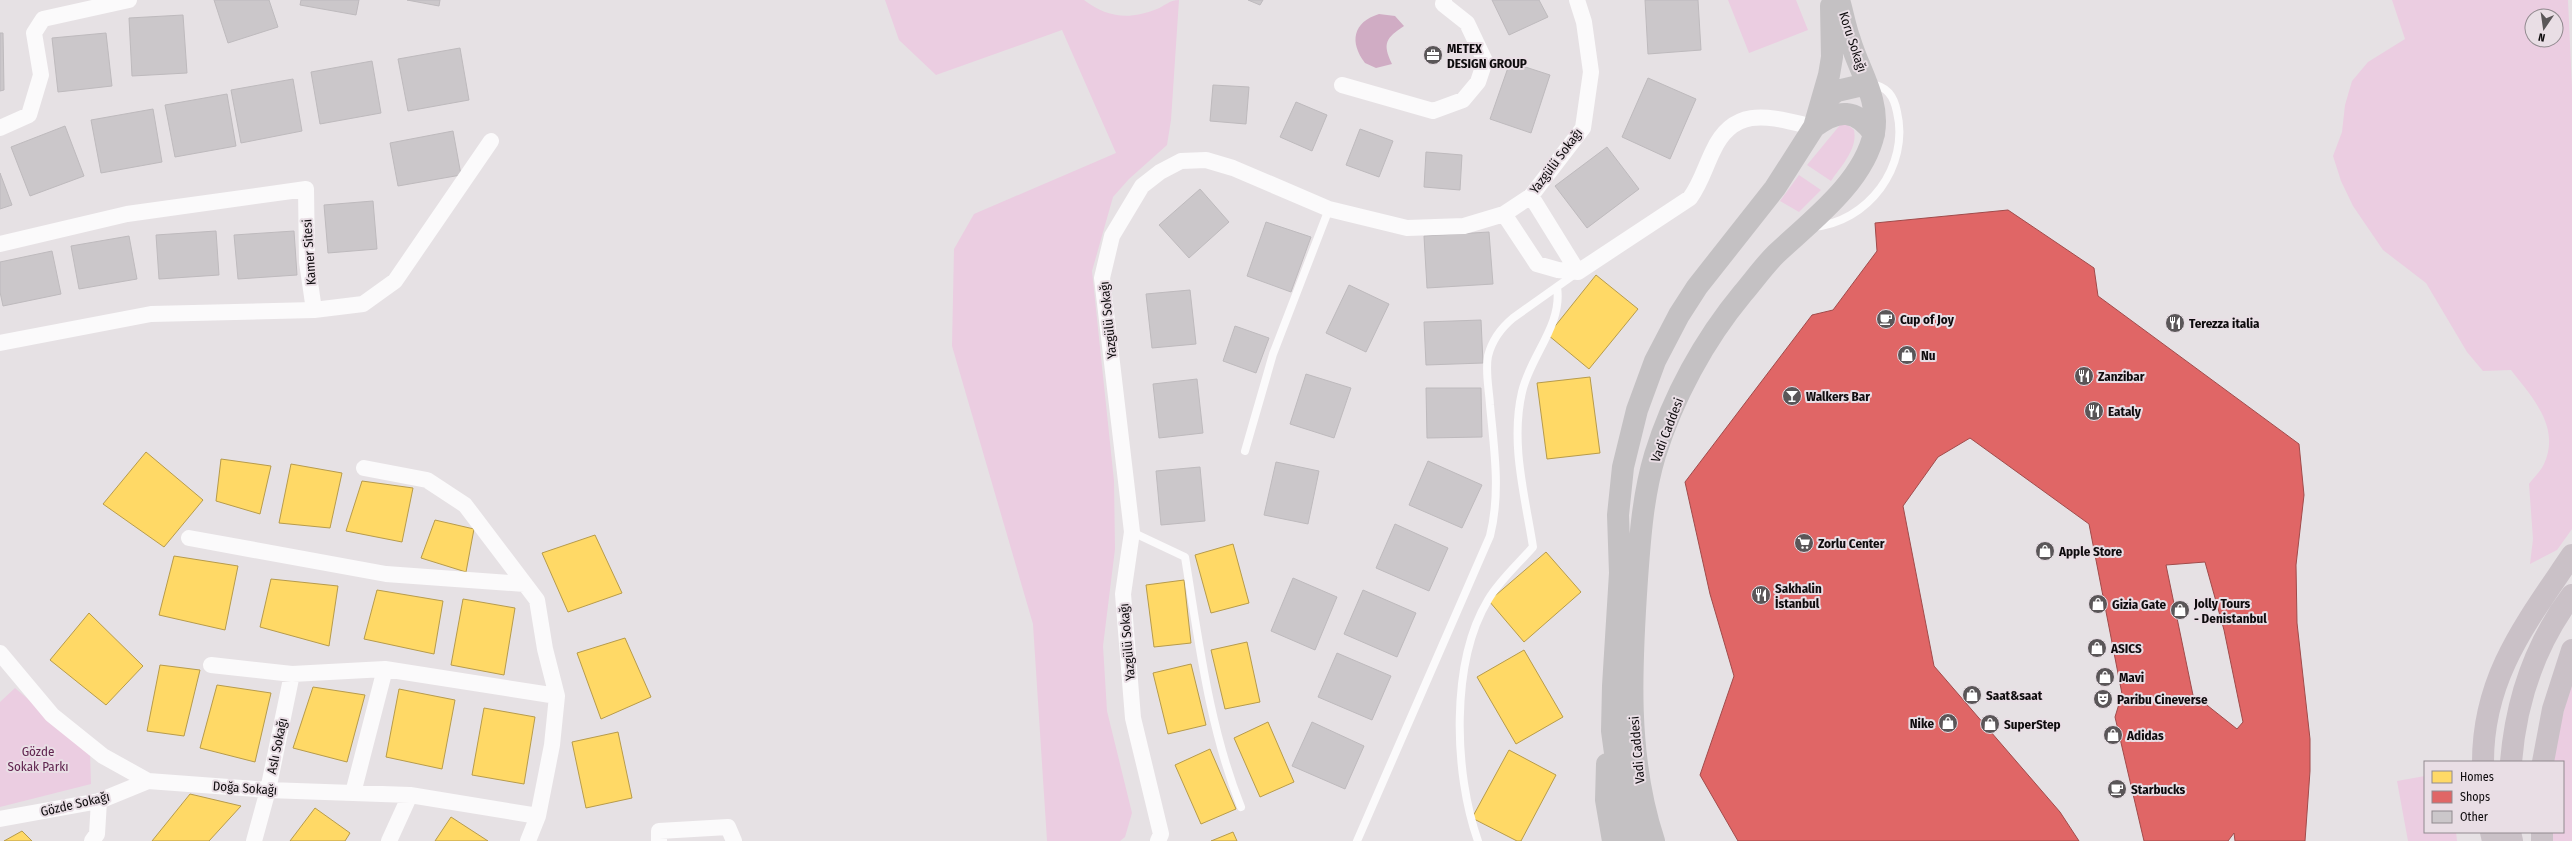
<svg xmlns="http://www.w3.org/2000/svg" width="2572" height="841" font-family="'Fira Sans Condensed',sans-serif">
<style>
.green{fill:#ebcde1;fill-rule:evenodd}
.water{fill:#d0acc4}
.homes{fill:#ffd966;stroke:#b79b4b}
.shops{fill:#e06666;stroke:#a14b4b;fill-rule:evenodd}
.building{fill:#cbc7ca;stroke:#bebabd}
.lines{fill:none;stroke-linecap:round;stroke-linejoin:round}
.lane{stroke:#fbfafb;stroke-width:8}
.street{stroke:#fbfafb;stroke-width:16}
.secondary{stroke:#c4c1c3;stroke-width:22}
.highway{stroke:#cac1c7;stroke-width:22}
.labels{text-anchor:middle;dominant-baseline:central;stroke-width:4;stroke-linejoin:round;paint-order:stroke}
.street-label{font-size:13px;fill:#0e0b0d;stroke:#e9dee5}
.poi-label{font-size:13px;font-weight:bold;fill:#0e0b0d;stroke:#e9dee5;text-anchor:start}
.park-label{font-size:13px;fill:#60244f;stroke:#e9dee5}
</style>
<rect width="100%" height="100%" fill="#e6e1e4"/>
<!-- green -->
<path class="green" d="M885,0H1084C1108,18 1129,20 1157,9C1165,6 1169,0 1179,0L1171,120L1167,145L1129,179L1113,197L1092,271L1114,481L1115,549L1103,646L1107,711L1132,813L1125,837L1120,841H1047L1033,624L952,346L954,249L974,214L1116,153L1062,30L936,75L899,40Z
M1728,0H1796L1808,30L1749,53Z
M2392,0H2568L2572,88V529L2557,550L2530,564L2533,539L2529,484C2533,478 2541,471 2544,464C2561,427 2532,397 2511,370L2483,371L2467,352L2426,283L2383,250L2353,206L2341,181L2333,156L2342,132L2345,105L2352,81L2368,62L2405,39ZM2532,16H2556V40H2532Z
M1840,125H1848L1854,130C1858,149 1841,166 1831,181L1807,165Z
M1799,175L1821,190L1799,212L1780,201Z
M2572,678V841H2552L2551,832H2563V762H2551Z
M15,688L90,752L91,784L0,807V702Z
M2425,776V832H2456L2457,841H2408L2397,781Z"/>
<!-- water -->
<path class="water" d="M1379,14L1395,16L1404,26C1386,38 1382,43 1392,64L1376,68L1365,63C1349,42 1353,22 1379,14Z"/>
<!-- homes -->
<path class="homes" d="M1596,275L1638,309L1589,369L1548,335Z
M1590,377L1600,453L1547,459L1537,383Z
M146,452L203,500L164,547L103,504Z
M221,459L271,466L260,514L216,501Z
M291,464L342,473L330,528L279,523Z
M362,481L413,488L402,542L346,531Z
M435,520L474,529L466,572L421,558Z
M595,535L622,593L568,612L542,553Z
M1233,544L1249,603L1211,613L1195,555Z
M1546,552L1581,592L1524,642L1489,601Z
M174,556L238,566L225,630L159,615Z
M271,579L338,586L329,646L260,627Z
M1184,580L1191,643L1154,647L1146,585Z
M377,590L443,601L434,654L364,639Z
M463,599L515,608L504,675L451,665Z
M89,613L143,666L106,705L50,660Z
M625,638L651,697L601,719L577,653Z
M1247,642L1260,702L1225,709L1211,650Z
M1524,650L1563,717L1516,744L1477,677Z
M1191,664L1206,725L1168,734L1153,673Z
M160,665L200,670L184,736L147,731Z
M217,685L271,693L255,762L200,748Z
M313,687L365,695L347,762L293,748Z
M399,689L455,700L442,769L386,757Z
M484,708L535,717L524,784L472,775Z
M1268,722L1294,782L1260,797L1234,738Z
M618,732L632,798L586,808L572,742Z
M1210,749L1236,809L1201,824L1175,765Z
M1509,750L1556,775L1521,841H1517L1472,818Z
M190,794L241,806L209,841H152Z
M315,808L350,833L345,841H290Z
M451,817L488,841H435Z
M22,831L32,841H4Z
M1233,832L1237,841H1211Z"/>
<!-- shops -->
<path class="shops" d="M2008,210L2094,268L2098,296L2299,444L2304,495L2296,565L2297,623L2310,739V771L2305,841H2235L2234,833L2228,841H2144L2115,717L2122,694L2089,524L1970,438L1938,457L1903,506L1934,666L2060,812L2079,841H1738L1700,775L1734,676L1710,594L1685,482L1812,315L1833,310L1877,251L1875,223ZM2205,562L2224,630L2243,722L2237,729L2198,698L2194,700L2166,565Z"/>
<!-- building -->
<path class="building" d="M214,0H269L278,27L228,43Z
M301,0H359L356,15L300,5Z
M407,0H440L439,6Z
M1248,0H1263L1260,5Z
M1492,0H1539L1548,17L1509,35Z
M1645,0H1698L1701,50L1648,54Z
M183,15L187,73L132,76L129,18Z
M0,33H3L4,90L0,91Z
M106,33L112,86L58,92L52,38Z
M460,48L469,100L408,111L398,59Z
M372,61L381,113L320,124L311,72Z
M1510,62L1550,75L1531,133L1490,119Z
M1648,78L1696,99L1670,159L1622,137Z
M293,79L302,131L241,143L231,90Z
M1213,85L1249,87L1246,124L1210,121Z
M227,94L236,146L175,157L165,105Z
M1296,102L1327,115L1312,151L1280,137Z
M153,109L162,162L101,173L91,120Z
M65,126L84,176L30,196L11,147Z
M1360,129L1393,141L1379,177L1346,165Z
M453,131L461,175L398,186L390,143Z
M1607,147L1639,189L1587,228L1555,186Z
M1426,152L1462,155L1460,190L1424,187Z
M0,173L12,205L0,209Z
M1200,189L1229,222L1189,258L1159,225Z
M373,201L377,249L328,253L324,205Z
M1266,222L1311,237L1291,292L1247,276Z
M216,231L219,275L159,279L156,235Z
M294,231L297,275L238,279L234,235Z
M1489,232L1493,284L1427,288L1424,236Z
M129,236L137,279L79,289L71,246Z
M52,251L61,294L3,306L0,292V262Z
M1349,285L1389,304L1366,352L1326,333Z
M1190,290L1196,344L1152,348L1146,294Z
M1481,320L1483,363L1426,365L1424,322Z
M1235,326L1269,338L1256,373L1223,361Z
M1306,374L1351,388L1334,438L1290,424Z
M1197,379L1203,433L1159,438L1153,384Z
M1426,388H1481L1482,437L1427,438Z
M1428,461L1482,485L1462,528L1409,505Z
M1276,462L1319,471L1308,524L1264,515Z
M1200,467L1205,521L1161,525L1156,471Z
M1395,524L1448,548L1429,591L1376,568Z
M1293,578L1337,597L1315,650L1271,631Z
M1363,590L1416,613L1397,657L1344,634Z
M1337,653L1391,676L1372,720L1318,697Z
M1312,722L1364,746L1345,789L1292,766Z"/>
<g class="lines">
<!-- lane -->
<path class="lane" d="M1812,227C1868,223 1910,166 1897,112C1894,96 1887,86 1870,84
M1245,451L1273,354L1329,209
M1132,532L1185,557C1199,642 1209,727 1241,807
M1357,841L1490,536C1501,492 1494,449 1490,405C1489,389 1485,371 1488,356C1492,340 1501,328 1513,318L1575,274
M1478,841C1454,774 1450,663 1488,600C1499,581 1518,564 1533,547C1525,496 1510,443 1522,392C1530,356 1563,325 1557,287"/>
<!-- street -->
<path class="street" d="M1342,85L1433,111L1463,100L1478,82L1485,61L1467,23L1443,4L1444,0
M0,128L29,115L41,75L34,33L43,19L129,0
M1531,196L1578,272
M1504,214L1537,264L1558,270L1578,272
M0,244L127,214L306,189L307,262L314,310L151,314L0,343
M1578,272L1690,198C1701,183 1705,167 1713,151C1735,103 1773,118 1814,127
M314,310L363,304L395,281L491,141
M364,468L427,480L465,505L537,600L545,649L557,696L552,745L538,816L528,841
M189,538L386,574L525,584
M0,653L52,715L103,756L148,781L268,790L410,795L538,816
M211,665L292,674L385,669L557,696
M353,793L385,669
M0,819L99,801L148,781
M92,841L97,834L99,801
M254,841L268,790L292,674
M389,841L410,795
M659,841V831L728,827L734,841
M1158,841L1161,834L1133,718L1123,594L1132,532L1102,278L1112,236L1142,186L1160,172L1181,161L1206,160L1233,168L1329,209L1407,228L1464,226L1504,214L1531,196L1583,128L1591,72L1584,22L1577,0"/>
<!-- secondary -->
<path class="secondary" d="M1822,102L1837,91L1867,84
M1814,127C1838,109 1856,108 1874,134
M1607,764L1606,800L1613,841
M1635,841L1619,782L1612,731L1613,686L1620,573L1618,515L1623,467L1637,410L1655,361L1679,315L1697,287L1775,188L1814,127L1829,75L1832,57L1831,6
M1654,841C1626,757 1631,666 1637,579C1640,537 1643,495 1655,455C1673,397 1704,340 1743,293C1754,280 1764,266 1776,254C1810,222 1864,182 1874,133C1880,100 1859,71 1850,40C1845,27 1843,13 1839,0"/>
<!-- highway -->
<path class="highway" d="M2483,762C2483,676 2527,622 2572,555
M2511,762C2516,701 2535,644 2572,595
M2543,762L2553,709L2572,650
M2491,832L2493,841
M2510,832L2512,841
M2542,832V841"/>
</g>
<!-- icons -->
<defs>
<symbol id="office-disc" viewBox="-11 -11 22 22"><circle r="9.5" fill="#5a5658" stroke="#e9dee5"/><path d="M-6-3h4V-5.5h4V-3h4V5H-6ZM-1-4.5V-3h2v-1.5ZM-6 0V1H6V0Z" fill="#fff"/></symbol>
<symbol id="cafe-disc" viewBox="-11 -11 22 22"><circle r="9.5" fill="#5a5658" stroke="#e9dee5"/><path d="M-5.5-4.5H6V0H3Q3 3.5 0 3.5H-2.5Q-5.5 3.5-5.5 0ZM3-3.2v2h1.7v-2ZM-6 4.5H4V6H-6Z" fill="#fff"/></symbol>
<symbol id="restaurant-disc" viewBox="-11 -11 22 22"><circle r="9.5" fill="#5a5658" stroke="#e9dee5"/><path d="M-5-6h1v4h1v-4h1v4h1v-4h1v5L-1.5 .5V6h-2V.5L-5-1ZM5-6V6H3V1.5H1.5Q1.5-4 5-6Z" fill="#fff"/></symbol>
<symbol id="shop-disc" viewBox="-11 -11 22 22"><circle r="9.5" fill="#5a5658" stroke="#e9dee5"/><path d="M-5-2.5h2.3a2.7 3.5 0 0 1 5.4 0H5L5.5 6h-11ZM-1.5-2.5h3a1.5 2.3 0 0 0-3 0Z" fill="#fff"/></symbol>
<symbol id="bar-disc" viewBox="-11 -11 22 22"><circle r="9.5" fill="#5a5658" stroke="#e9dee5"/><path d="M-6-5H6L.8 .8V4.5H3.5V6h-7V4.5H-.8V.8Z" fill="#fff"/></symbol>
<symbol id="supermarket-disc" viewBox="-11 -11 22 22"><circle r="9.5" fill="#5a5658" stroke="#e9dee5"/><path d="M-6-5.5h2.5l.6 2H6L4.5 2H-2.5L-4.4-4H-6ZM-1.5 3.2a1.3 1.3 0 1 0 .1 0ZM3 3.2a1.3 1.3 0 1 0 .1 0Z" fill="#fff"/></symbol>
<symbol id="theatre-disc" viewBox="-11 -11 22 22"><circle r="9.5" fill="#5a5658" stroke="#e9dee5"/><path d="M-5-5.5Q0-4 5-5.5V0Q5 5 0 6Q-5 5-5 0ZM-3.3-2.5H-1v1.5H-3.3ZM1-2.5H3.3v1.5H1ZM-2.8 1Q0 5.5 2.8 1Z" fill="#fff"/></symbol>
</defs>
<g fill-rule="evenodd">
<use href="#office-disc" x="1422" y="44" width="22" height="22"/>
<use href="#cafe-disc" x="1875" y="308" width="22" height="22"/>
<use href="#restaurant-disc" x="2164" y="312" width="22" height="22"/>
<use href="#shop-disc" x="1896" y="344" width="22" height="22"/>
<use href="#restaurant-disc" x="2073" y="365" width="22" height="22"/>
<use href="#bar-disc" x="1781" y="385" width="22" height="22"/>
<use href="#restaurant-disc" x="2083" y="400" width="22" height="22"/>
<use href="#supermarket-disc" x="1793" y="532" width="22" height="22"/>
<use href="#shop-disc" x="2034" y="540" width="22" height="22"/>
<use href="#restaurant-disc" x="1750" y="584" width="22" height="22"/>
<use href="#shop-disc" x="2087" y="593" width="22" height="22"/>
<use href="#shop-disc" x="2169" y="599" width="22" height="22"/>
<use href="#shop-disc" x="2086" y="637" width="22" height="22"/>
<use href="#shop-disc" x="2094" y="666" width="22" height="22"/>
<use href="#shop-disc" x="1961" y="684" width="22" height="22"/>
<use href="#theatre-disc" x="2092" y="688" width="22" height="22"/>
<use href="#shop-disc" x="1937" y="712" width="22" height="22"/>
<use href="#shop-disc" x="1979" y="713" width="22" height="22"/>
<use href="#shop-disc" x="2102" y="724" width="22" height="22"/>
<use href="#cafe-disc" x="2106" y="778" width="22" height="22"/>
</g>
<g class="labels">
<!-- street labels -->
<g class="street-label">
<text transform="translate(1853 42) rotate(72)">Koru Sokağı</text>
<text transform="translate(1556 161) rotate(-53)">Yazgülü Sokağı</text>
<text transform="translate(309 252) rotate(-94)">Kamer Sitesi</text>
<text transform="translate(1108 320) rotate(-96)">Yazgülü Sokağı</text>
<text transform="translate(1667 430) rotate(-69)">Vadi Caddesi</text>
<text transform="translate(1127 642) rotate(-95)">Yazgülü Sokağı</text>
<text transform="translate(277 746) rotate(-78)">Aslı Sokağı</text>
<text transform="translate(1637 750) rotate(-95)">Vadi Caddesi</text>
<text transform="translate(245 788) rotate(4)">Doğa Sokağı</text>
<text transform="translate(75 804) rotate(-13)">Gözde Sokağı</text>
</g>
<!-- poi labels -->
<g class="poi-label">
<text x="1447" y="48">METEX<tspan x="1447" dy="15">DESIGN GROUP</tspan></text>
<text x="1900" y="319">Cup of Joy</text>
<text x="2189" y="323">Terezza italia</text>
<text x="1921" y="355">Nu</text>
<text x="2098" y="376">Zanzibar</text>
<text x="1806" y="396">Walkers Bar</text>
<text x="2108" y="411">Eataly</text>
<text x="1818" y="543">Zorlu Center</text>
<text x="2059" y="551">Apple Store</text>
<text x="1775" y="588">Sakhalin<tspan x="1775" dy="15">İstanbul</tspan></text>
<text x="2194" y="603">Jolly Tours<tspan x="2194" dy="15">- Denistanbul</tspan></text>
<text x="2112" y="604">Gizia Gate</text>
<text x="2111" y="648">ASICS</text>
<text x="2119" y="677">Mavi</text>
<text x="1986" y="695">Saat&amp;saat</text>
<text x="2117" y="699">Paribu Cineverse</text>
<text x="1934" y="723" text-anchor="end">Nike</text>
<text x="2004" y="724">SuperStep</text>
<text x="2127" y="735">Adidas</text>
<text x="2131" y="789">Starbucks</text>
</g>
<!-- park labels -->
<g class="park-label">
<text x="38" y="751">Gözde<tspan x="38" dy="15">Sokak Parkı</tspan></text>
</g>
</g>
<!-- legend -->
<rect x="2424" y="761" width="140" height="72" fill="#e9dee5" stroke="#918a8f"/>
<rect x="2432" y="771" width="20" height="12" fill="#ffd966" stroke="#918a8f"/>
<text x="2460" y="781" font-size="12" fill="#0e0b0d">Homes</text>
<rect x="2432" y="791" width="20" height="12" fill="#e06666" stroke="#918a8f"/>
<text x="2460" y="801" font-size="12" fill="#0e0b0d">Shops</text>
<rect x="2432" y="811" width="20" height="12" fill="#cbc7ca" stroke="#918a8f"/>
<text x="2460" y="821" font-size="12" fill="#0e0b0d">Other</text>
<!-- north arrow -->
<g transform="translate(2544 28) rotate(193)"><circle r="19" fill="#e9dee5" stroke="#918a8f"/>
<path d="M0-3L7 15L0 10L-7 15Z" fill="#5a5658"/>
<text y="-6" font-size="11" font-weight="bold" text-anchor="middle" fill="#0e0b0d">N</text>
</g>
</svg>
